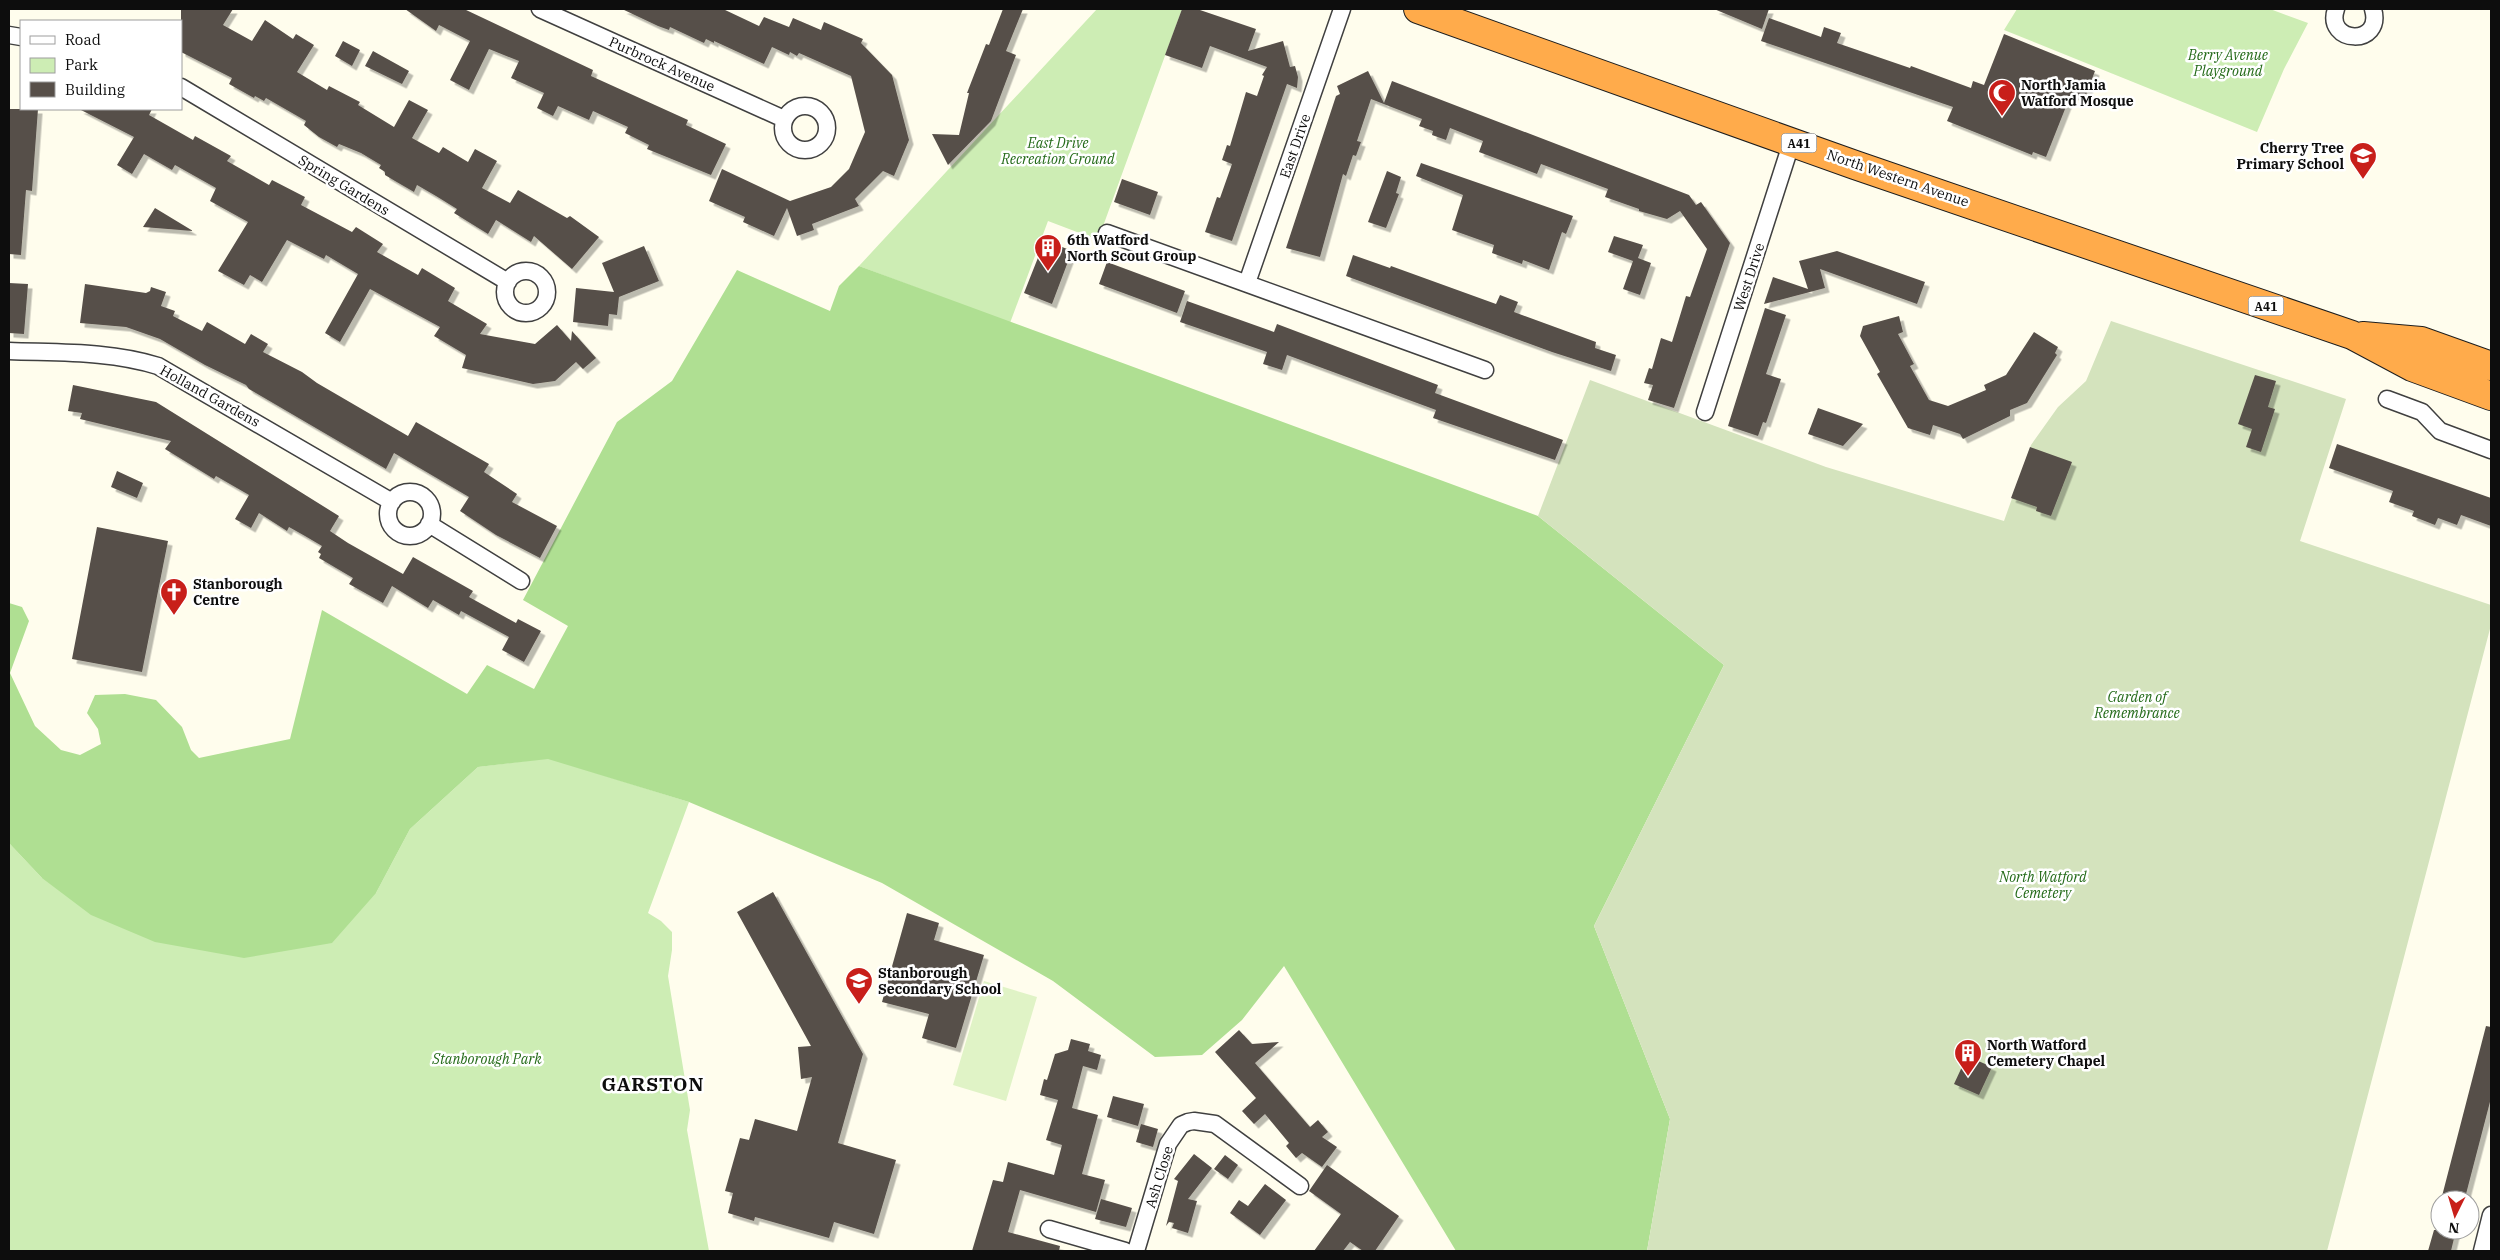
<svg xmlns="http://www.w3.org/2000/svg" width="2500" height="1260" font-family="'IBM Plex Serif',serif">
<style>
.green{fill:#cdedb4}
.forest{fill:#afdf92}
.cemetery{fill:#d4e3bd}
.pitch{fill:#e0f3c6}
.building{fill:#574f49;filter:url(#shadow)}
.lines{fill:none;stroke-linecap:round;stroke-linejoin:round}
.street-casing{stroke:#404040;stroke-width:19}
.highway-casing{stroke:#1e1e1e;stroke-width:30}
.street{stroke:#fff;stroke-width:16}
.highway{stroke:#ffab4b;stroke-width:28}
.labels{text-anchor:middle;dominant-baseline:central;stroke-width:5;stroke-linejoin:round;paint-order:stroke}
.shield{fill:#fff;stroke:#565656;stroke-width:1}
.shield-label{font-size:12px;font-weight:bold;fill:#0d0d0d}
.park-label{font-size:14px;font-style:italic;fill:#236a18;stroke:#fff}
.street-label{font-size:14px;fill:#0d0d0d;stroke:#fff}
.poi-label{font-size:14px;font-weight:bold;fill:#0d0d0d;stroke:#fff;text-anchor:start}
.district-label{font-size:19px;font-weight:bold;letter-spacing:1px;fill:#0d0d0d;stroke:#fff}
</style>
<defs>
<filter id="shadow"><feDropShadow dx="4.5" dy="4.5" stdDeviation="0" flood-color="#0004"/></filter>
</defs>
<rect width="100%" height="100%" fill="#fffded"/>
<!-- green -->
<path class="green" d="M1097,9H1182L1098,240L1048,221L1010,323L859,266Z
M2017,9H2270L2308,23L2284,69L2257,132L2004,30Z
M548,758L689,802L648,913L661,921L672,932V950L668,976L690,1110L687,1130L709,1251H9V843L42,878L376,893L410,829L478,767Z"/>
<!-- forest -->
<path class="forest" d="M859,266L1538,516L1724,665L1594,926L1670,1119L1647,1251H1456L1284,966L1242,1020L1202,1055L1155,1057L1053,981L882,883L689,802L548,759L478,767L410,829L376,893L332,943L244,958L155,942L91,915L42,878L9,843V603L22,607L29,621L10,673L35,726L61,750L80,755L101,744L98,729L87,713L95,695L125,694L156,700L182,727L191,750L199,758L290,739L322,610L467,694L487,665L534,689L568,626L523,600L617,422L672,381L737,270L830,311L839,286Z"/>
<!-- cemetery -->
<path class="cemetery" d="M2111,321L2346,399L2300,541L2491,605V625L2327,1251H1647L1670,1119L1594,926L1724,665L1538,516L1590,380L1826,467L2004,521L2031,445L2058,407L2086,381Z"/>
<!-- pitch -->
<path class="pitch" d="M984,981L1037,997L1006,1101L953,1085Z"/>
<!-- building -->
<path class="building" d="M181,9H233L223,25L252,41L265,20L293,39L296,34L314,45L297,72L327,90L329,86L360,102L358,105L394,127L409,100L428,110L412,138L439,153L443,147L468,162L475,149L497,161L482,188L510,203L518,190L567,218L570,216L599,237L572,269L534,236L531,242L496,220L488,234L454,213L457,209L436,196L417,185L414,192L395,181L385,175V172L379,168L381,165L361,153L339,144L337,147L319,137L304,125L306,121L266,98L264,101L255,96L254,98L229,84L232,78L181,52Z
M405,9H464L593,70L591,76L688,120L686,125L726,144L711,175L647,149L649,145L625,133L628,127L593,111L589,120L558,106L553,116L537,108L544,93L511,78L519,61L489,49L469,90L450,80L470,41L439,25L436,31Z
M622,9H723L759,26L764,17L789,27L793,18L821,30L824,22L863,39L861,43L892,75L909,140L894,176L883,171L855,199L859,206L812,224L814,230L797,236L787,208L774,236L743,222L745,217L709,201L722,169L790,201L831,187L849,169L865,132L851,76L799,53L797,56L790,52L789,55L772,47L764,64L714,41V43L706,39L704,43L670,27L669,30L658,26Z
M1003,9H1023L1006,51L1016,55L991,121L948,165L932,134L959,135L969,93H967L986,44L989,45Z
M1182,9H1197L1256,29L1248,51L1283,41L1290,67L1295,66L1298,77L1297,88L1287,84L1232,241L1205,232L1217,197L1220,198L1232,164L1222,160L1227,145L1230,146L1246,92L1257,96L1264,76L1262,75L1267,67L1210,46L1202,68L1165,55Z
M1714,9H1769L1762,29Z
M1769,18L1821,37L1824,27L1841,33L1837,43L1910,68L1911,66L1971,88L1973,81L1984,85L2004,34L2095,71L2084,100L2071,94L2046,157L2033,152L2032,155L1947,121L1953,107L1761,41Z
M343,41L360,50L352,66L335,56Z
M373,51L409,71L402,84L365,66Z
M1368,71L1384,103L1392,81L1689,195L1696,205L1701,202L1730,243L1674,408L1648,400L1653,385L1644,383L1649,368L1652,369L1661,338L1672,342L1686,296L1690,297L1707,249L1680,211L1667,219L1639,211V209L1605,197L1608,189L1541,164L1537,174L1479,152L1483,141L1450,128L1446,140L1432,135L1433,131L1419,126L1422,119L1371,99L1357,141L1361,142L1356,156L1353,155L1346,176L1343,174L1320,257L1286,248L1336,96L1340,94L1337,86Z
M9,109H38L32,191L26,190L21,255L9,254Z
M79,109H152L149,115L193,140L195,136L231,156L227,161L269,185L272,180L305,197L301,205L352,232L356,227L383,244L377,252L418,275L422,268L455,288L448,301L487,324L480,334L535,344L557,325L571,341L572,331L596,358L583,369L576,362L555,381L533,384L462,368L466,355L434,336L440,327L370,289L340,342L325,333L358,274L326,255L324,259L287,240L262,282L250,275L244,285L218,271L248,222L210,201L216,188L175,165L172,170L144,154L132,174L117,165L134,137Z
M1421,163L1573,216L1566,234L1562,232L1549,270L1523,260L1522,264L1492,253L1494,245L1452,230L1463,195L1416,176Z
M1387,171L1401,177L1396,193L1399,194L1386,228L1368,222Z
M1122,179L1158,192L1150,215L1114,202Z
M155,208L193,231L143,227Z
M1614,236L1643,245L1638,258L1651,263L1640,295L1623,289L1633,261L1608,252Z
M1045,240L1072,251L1052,304L1024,293Z
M644,246L659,281L619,297L617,315L609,314L608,326L573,322L576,288L614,292L602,263Z
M1837,251L1925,282L1917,304L1820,269L1825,288L1764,304L1773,277L1808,289L1799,261Z
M1353,255L1390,268L1391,266L1496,304L1500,295L1518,302L1514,312L1596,342L1595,348L1616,355L1611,371L1552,352L1346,276Z
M1107,262L1185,291L1177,313L1099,284Z
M9,283L28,284L24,334L9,333Z
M85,284L146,293L150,291L151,287L166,292L161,306L175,311L173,316L202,331L207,322L245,344L251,334L268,344L263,352L302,372L317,383L408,436L416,422L489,464L484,472L517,494L512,502L557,526L540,558L496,535L460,511L469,497L394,453L386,469L249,389L246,385L205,365L160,339L126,327L80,323Z
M1187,301L1274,332L1277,324L1438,385L1435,393L1563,440L1555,460L1433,418L1436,410L1287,355L1282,370L1263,364L1267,352L1180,322Z
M1765,308L1786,315L1766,374L1781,379L1766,423L1763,422L1758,436L1728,426Z
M1899,316L1903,332L1898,334L1914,364L1910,366L1929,400L1948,406L1986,390L1984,385L2006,375L2034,332L2058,347L2055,353L2057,355L2027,403L2010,410V416L1963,439L1960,434L1933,425L1930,435L1908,428L1877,374L1880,372L1860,336L1863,326Z
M2255,375L2276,381L2268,407L2275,409L2261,452L2246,447L2252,429L2238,424Z
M73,385L156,402L339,516L330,531L348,543L403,574L413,557L473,591L469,597L516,623L518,619L541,631L524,662L502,650L509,637L461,611L459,615L433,600L428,608L392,586L383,603L349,584L353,578L319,558L321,554L318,552L322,546L305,536L289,527L287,531L259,513L251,528L235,519L249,495L216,476L214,479L165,449L171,441L80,419L82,413L68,411Z
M1818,408L1863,424L1843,446L1808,434Z
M2337,444L2491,498V526L2461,515L2457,525L2438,518L2435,525L2412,516L2414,511L2389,502L2393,491L2329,468Z
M2030,447L2072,462L2051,516L2036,511L2037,507L2011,498Z
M117,471L143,483L137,498L111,487Z
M97,527L168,541L142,672L72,659Z
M773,892L863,1054L838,1143L896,1160L874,1234L834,1222L829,1238L755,1217L754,1221L728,1213L733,1193L725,1191L740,1138L749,1140L755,1119L797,1131L812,1077L801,1079L798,1047L811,1046L737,912Z
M907,913L939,923L934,940L984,955L956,1048L922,1038L929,1014L882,1002Z
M2486,1026L2491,1027V1098L2465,1198L2441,1200Z
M1239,1030L1252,1044L1279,1042L1255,1063L1310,1127L1318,1120L1328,1132L1322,1137L1337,1147L1322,1167L1302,1153L1296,1158L1286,1146L1289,1143L1265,1114L1254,1124L1242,1111L1256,1098L1215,1052Z
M1071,1039L1090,1044L1088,1051L1101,1055L1097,1070L1083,1066L1072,1108L1098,1115L1082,1174L1105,1180L1096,1212L1020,1190L1008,1232L1060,1246L1059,1251H972L993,1180L1003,1182L1008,1162L1054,1175L1062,1145L1046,1140L1058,1100L1040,1095L1044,1079L1047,1080L1055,1054L1068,1050Z
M1967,1056L1992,1067L1979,1095L1954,1084Z
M1113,1096L1144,1104L1138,1126L1107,1117Z
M1141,1124L1158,1129L1153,1147L1136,1142Z
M1194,1154L1212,1168L1188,1199L1197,1201L1188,1233L1172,1228L1174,1223L1169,1222L1166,1226L1178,1181L1174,1179Z
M1225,1155L1238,1165L1228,1179L1214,1169Z
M1327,1165L1399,1216L1375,1251H1363L1350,1242L1343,1251H1314L1341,1214L1309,1191Z
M1265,1184L1286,1200L1260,1235L1230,1213L1239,1200L1248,1206Z
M1101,1199L1132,1208L1126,1227L1095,1219Z
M2434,1230H2456L2451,1251H2428Z"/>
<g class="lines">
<defs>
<path id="street" d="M540,9L784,119
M2336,9C2324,44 2384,47 2373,9
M9,35L21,37
M181,87L508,282
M783 128a22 22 0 1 1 44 0a22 22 0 1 1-44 0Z
M1107,233L1485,370
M505 292a21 21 0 1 1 42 0a21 21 0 1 1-42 0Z
M1247,283L1342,9
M9,351C59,353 110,351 158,366L392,502
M2387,399L2422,412L2440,431L2491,450
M1705,412L1792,141
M388 514a22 22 0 1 1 44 0a22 22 0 1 1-44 0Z
M429,524L521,581
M1049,1229L1125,1251
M1136,1251L1168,1144L1181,1125L1188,1122L1194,1121L1215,1124L1300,1186
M2482,1251L2491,1215"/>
<path id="highway" d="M1418,9L1855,165L2352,335L2412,367L2491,396
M2363,336L2421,341L2491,366"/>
</defs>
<!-- street casing -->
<use href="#street" class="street-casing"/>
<!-- highway casing -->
<use href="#highway" class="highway-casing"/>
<!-- street -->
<use href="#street" class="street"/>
<!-- highway -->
<use href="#highway" class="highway"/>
</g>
<!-- icons -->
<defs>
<symbol id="mosque-pin" viewBox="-11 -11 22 30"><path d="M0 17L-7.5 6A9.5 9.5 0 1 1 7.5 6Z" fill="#c81f1a" stroke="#fff"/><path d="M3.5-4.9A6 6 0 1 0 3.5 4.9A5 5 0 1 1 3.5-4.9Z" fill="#fff"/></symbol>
<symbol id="school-pin" viewBox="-11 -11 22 30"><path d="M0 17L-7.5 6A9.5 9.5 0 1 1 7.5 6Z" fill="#c81f1a" stroke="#fff"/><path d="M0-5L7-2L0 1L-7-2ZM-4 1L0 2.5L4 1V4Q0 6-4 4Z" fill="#fff"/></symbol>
<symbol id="building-pin" viewBox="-11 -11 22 30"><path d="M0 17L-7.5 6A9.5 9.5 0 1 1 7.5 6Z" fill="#c81f1a" stroke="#fff"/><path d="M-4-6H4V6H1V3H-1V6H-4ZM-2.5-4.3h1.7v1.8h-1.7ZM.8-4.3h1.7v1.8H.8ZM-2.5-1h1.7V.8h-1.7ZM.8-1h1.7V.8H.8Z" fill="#fff"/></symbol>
<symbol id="church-pin" viewBox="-11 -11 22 30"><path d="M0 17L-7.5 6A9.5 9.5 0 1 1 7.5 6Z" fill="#c81f1a" stroke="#fff"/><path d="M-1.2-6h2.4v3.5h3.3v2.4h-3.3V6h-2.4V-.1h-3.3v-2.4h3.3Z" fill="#fff"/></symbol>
</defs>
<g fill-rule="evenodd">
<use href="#mosque-pin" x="1986" y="77" width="32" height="43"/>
<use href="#school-pin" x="2347" y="140" width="32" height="43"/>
<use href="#building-pin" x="1032" y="232" width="32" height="43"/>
<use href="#church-pin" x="158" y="576" width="32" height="43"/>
<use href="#school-pin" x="843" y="965" width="32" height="43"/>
<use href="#building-pin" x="1952" y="1037" width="32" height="43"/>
</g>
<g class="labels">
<!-- shield labels -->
<g class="shield">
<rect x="1781.5" y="133.5" width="35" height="19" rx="4"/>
<rect x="2248.5" y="296.5" width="35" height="19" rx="4"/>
</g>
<g class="shield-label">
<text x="1799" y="143">A41</text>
<text x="2266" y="306">A41</text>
</g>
<!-- park labels -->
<g class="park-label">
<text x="2228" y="55">Berry Avenue<tspan x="2228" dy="16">Playground</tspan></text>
<text x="1058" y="143">East Drive<tspan x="1058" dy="16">Recreation Ground</tspan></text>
<text x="2137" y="697">Garden of<tspan x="2137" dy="16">Remembrance</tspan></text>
<text x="2043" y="877">North Watford<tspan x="2043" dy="16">Cemetery</tspan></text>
<text x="487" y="1059">Stanborough Park</text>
</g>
<!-- street labels -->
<g class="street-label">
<text transform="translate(662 64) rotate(24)">Purbrock Avenue</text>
<text transform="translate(1295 146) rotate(-71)">East Drive</text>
<text transform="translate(1898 178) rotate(19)">North Western Avenue</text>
<text transform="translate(344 185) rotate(31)">Spring Gardens</text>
<text transform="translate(1749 277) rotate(-72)">West Drive</text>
<text transform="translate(210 396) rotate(29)">Holland Gardens</text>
<text transform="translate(1159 1177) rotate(-73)">Ash Close</text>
</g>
<!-- poi labels -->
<g class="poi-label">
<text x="2021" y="85">North Jamia<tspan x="2021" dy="16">Watford Mosque</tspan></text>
<text x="2344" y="148" text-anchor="end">Cherry Tree<tspan x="2344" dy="16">Primary School</tspan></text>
<text x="1067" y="240">6th Watford<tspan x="1067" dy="16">North Scout Group</tspan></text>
<text x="193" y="584">Stanborough<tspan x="193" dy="16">Centre</tspan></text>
<text x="878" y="973">Stanborough<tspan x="878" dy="16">Secondary School</tspan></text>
<text x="1987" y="1045">North Watford<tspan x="1987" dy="16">Cemetery Chapel</tspan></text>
</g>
<!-- district labels -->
<g class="district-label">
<text x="653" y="1084">GARSTON</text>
</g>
</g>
<!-- border -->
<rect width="2500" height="1260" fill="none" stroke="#0d0d0d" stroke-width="20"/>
<!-- legend -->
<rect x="20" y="20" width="162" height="90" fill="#ffffff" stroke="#9e9e9e"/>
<rect x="30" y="36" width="25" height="8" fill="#ffffff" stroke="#9e9e9e"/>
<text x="65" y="45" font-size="15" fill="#0d0d0d">Road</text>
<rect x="30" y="58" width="25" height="15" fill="#cdedb4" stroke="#9e9e9e"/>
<text x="65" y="70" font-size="15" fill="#0d0d0d">Park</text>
<rect x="30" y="82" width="25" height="15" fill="#574f49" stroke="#9e9e9e"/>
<text x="65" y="95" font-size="15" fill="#0d0d0d">Building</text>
<!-- north arrow -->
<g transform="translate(2455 1215) rotate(185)"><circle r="24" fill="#ffffff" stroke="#9e9e9e"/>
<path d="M0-4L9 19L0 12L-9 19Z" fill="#c81f1a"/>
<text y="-8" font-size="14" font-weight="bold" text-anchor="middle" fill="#0d0d0d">N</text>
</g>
</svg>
